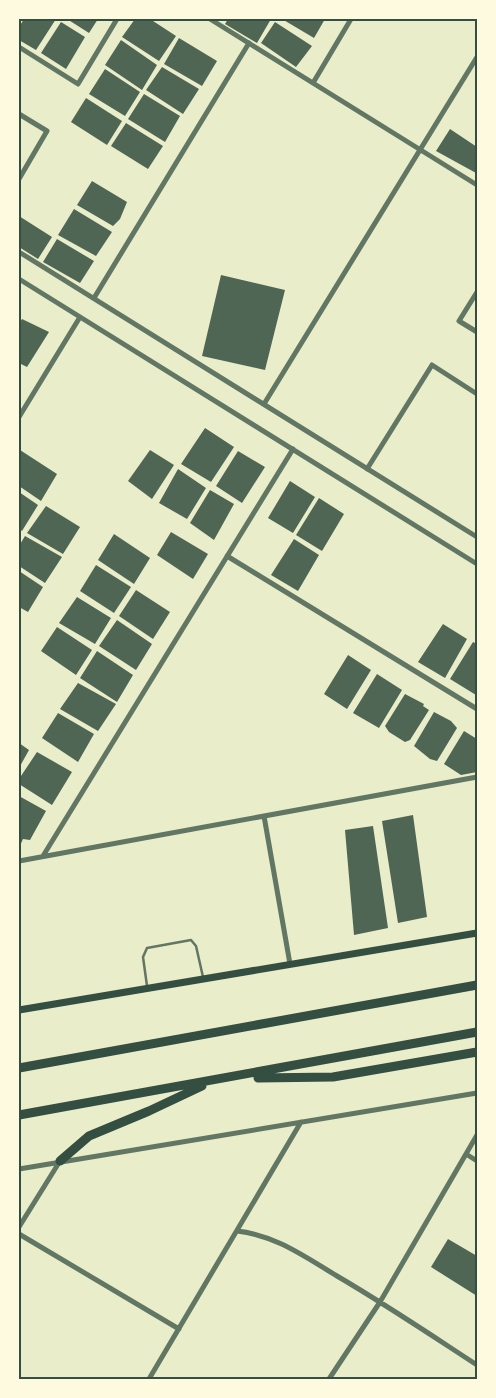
<svg xmlns="http://www.w3.org/2000/svg" width="496" height="1398" font-family="Karla,sans-serif">
<style>
.building{fill:#4f6655}
.lines{fill:none;stroke-linecap:round;stroke-linejoin:round}
.service{stroke:#617663;stroke-width:2.5}
.minor{stroke:#617663;stroke-width:5}
.secondary{stroke:#344e41;stroke-width:7}
.motorway{stroke:#344e41;stroke-width:9}
.neatline{fill:none;stroke:#344e41;stroke-width:2}
</style>
<rect width="100%" height="100%" fill="#e9edc9"/>
<!-- building -->
<path class="building" d="M24,19H56L36,50L19,40V27Z
M67,19H98L89,33Z
M135,19H150L176,36L159,61L122,37Z
M228,19H271L257,43L225,24Z
M282,19H325L314,38Z
M61,22L85,37L66,69L41,53Z
M275,22L312,46L296,67L261,43Z
M179,38L217,61L202,86L164,64Z
M121,40L157,65L142,90L105,65Z
M162,67L199,89L183,114L146,90Z
M105,69L140,92L125,116L89,94Z
M144,94L180,116L165,142L128,119Z
M86,98L122,121L107,145L71,122Z
M126,123L163,146L148,169L111,146Z
M450,129L477,147L476,173L436,151Z
M92,181L127,202L120,219L113,226L77,205Z
M74,209L112,232L96,256L58,235Z
M19,216L52,237L38,259L19,247Z
M57,239L94,261L80,283L43,262Z
M221,275L285,290L265,370L202,356Z
M22,319L49,332L27,367L19,363V324Z
M205,428L234,447L211,482L181,464Z
M20,450L57,474L41,501L19,486Z
M150,450L174,465L152,499L128,481Z
M238,451L265,467L242,503L216,486Z
M178,469L206,488L187,519L159,503Z
M290,481L315,497L293,533L268,518Z
M210,490L234,504L214,540L190,523Z
M19,492L38,505L22,531L19,529Z
M319,498L344,514L322,551L296,535Z
M46,506L80,527L63,554L27,533Z
M171,532L208,554L193,579L157,555Z
M114,534L150,558L134,584L98,560Z
M25,536L62,557L45,583L19,566V546Z
M294,539L319,555L298,591L271,575Z
M96,565L131,587L114,613L80,591Z
M19,571L43,587L28,612L19,607Z
M136,590L170,612L153,639L119,616Z
M77,597L111,618L95,644L59,623Z
M117,620L152,644L136,670L99,646Z
M443,624L467,639L445,678L418,662Z
M57,627L92,650L76,675L41,651Z
M473,642L477,644L476,695L450,679Z
M97,651L133,675L117,702L80,678Z
M348,655L371,670L347,709L324,694Z
M377,674L402,690L379,728L353,713Z
M78,683L116,704L98,731L60,709Z
M405,694L424,704L423,706L429,710L410,740L405,742L389,732L385,726Z
M434,712L451,721L457,728L437,761L430,759L414,746Z
M58,713L94,734L78,762L42,738Z
M464,731L477,739V772L461,775L444,764Z
M19,743L29,750L19,768Z
M37,752L72,772L52,805L19,784V779Z
M19,796L46,811L30,840L23,839L19,848Z
M413,815L427,917L398,923L382,821Z
M373,826L388,928L354,935L345,830Z
M448,1239L477,1256V1296L431,1267Z"/>
<g class="lines">
<!-- service -->
<path class="service" d="M147,986L143,957L147,948L191,940L196,946L203,977"/>
<!-- minor -->
<path class="minor" d="M210,19L477,185
M19,47L78,84L117,19
M313,83L351,19
M19,114L47,131L19,179
M19,252L477,537
M19,279L477,564
M477,292L459,321L477,332
M94,298L249,43
M264,404L477,57
M19,417L80,317
M367,469L432,365L477,394
M227,556L477,709
M264,816L290,964
M43,856L293,449
M19,861L477,777
M466,1154L477,1161
M19,1169L477,1093
M19,1227L60,1161
M237,1231C275,1235 305,1257 337,1276C385,1304 431,1335 477,1365
M19,1234L179,1329
M149,1379L301,1122
M329,1379L380,1302L477,1135"/>
<!-- secondary -->
<path class="secondary" d="M19,1010L477,933"/>
<!-- motorway -->
<path class="motorway" d="M19,1068L477,985
M258,1078L333,1077L477,1052
M19,1115L477,1032
M60,1161L89,1136L149,1111L202,1086"/>
</g>
<!-- border -->
<rect width="496" height="1398" fill="none" stroke="#fefae0" stroke-width="40"/>
<rect x="20" y="20" width="456" height="1358" class="neatline"/>
</svg>
